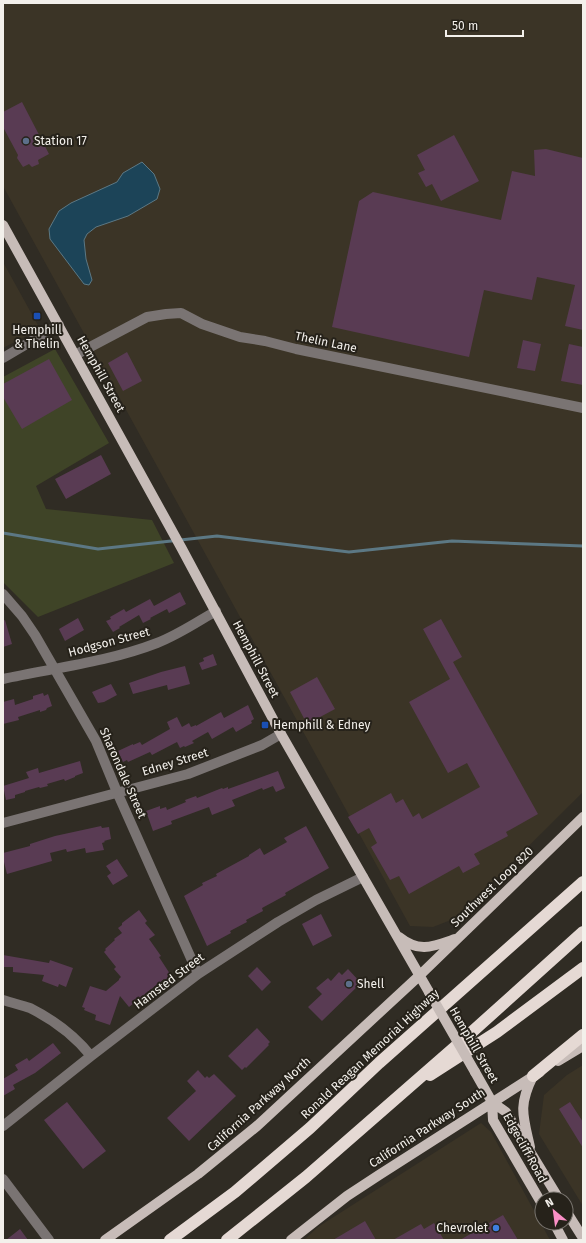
<svg xmlns="http://www.w3.org/2000/svg" width="586" height="1243" font-family="'Fira Sans',sans-serif">
<style>
.built{fill:#3b3426}
.green{fill:#3f4427}
.water{fill:#1c4458;stroke:#5c7884}
.lines{fill:none;stroke-linecap:round;stroke-linejoin:round}
.stream{stroke:#5c7884;stroke-width:3}
.building{fill:#593b53}
.minor{stroke:#7a7473;stroke-width:10}
.major{stroke:#c7bcb8;stroke-width:10}
.highway{stroke:#e5d9d4;stroke-width:12}
.major-bridge{stroke:#c7bcb8;stroke-width:10}
.service-dot{fill:#5c6f8a;stroke:#26221a;stroke-width:1.5}
.transit-dot{fill:#1a4fb4;stroke:#26221a;stroke-width:1.5}
.shop-dot{fill:#3f7fe0;stroke:#26221a;stroke-width:1.5}
.labels{text-anchor:middle;dominant-baseline:central;stroke-width:4;stroke-linejoin:round;paint-order:stroke}
.poi-label{font-size:12px;fill:#f3f0eb;stroke:#26221a;text-anchor:start}
.street-label{font-size:12px;fill:#f3f0eb;stroke:#26221a}
</style>
<rect width="100%" height="100%" fill="#302c24"/>
<!-- built -->
<path class="built" d="M3,3H583V792L456,918L433,927L410,926L3,186Z
M3,262L40,329L3,348Z
M583,1065V1206L539,1134L544,1095L567,1075Z
M481,1123L491,1132L550,1240H304L318,1227Z"/>
<!-- green -->
<path class="green" d="M55,349L109,443L36,486L46,509L152,520L174,563L38,617L3,582V377Z"/>
<!-- water -->
<path class="water" d="M142,162L154,174L160,189L157,199L128,216L96,227L87,234L84,240L86,259L92,280L89,285L84,284L50,239L49,229L59,211L71,203L117,182L123,173Z"/>
<g class="lines">
<!-- stream -->
<path class="stream" d="M3,533L98,549L217,536L349,552L452,541L583,546"/>
</g>
<!-- building -->
<path class="building" d="M22,102L49,154L38,160L39,164L32,167L29,164L23,167L17,158L18,155L3,127V112Z
M454,135L479,181L441,201L432,184L426,187L418,173L425,170L417,155Z
M546,149L583,158V330L565,326L575,285L537,277L532,300L484,290L469,357L332,327L359,201L373,192L501,220L512,171L535,176L534,150Z
M523,340L541,344L535,371L517,368Z
M569,344L583,347V385L561,381Z
M127,352L142,381L123,391L108,363Z
M49,359L72,400L22,429L3,397V384Z
M101,455L111,474L66,499L55,479Z
M180,592L186,604L169,613L167,609L150,618L151,619L143,623L139,615L119,627L120,628L113,632L106,621L111,619L110,617L124,609L126,612L150,599L154,606Z
M78,618L84,630L65,641L59,629Z
M441,619L462,657L453,662L538,814L506,832L508,836L474,854L480,864L463,873L459,866L409,894L399,876L390,880L371,847L377,843L369,828L358,834L348,817L391,793L396,803L403,799L413,817L419,813L422,819L480,787L467,763L448,773L409,702L450,679L423,629Z
M5,620L12,644L3,647V621Z
M213,654L217,665L202,670L199,663L204,661L203,658Z
M185,666L190,684L168,690L167,685L133,694L129,683L161,672Z
M317,677L335,709L307,724L290,692Z
M111,684L117,695L104,702L98,703L92,692Z
M43,693L44,696L48,694L52,706L47,708L46,710L40,712V710L18,717L19,720L3,724V702L14,699L15,705L33,699V696Z
M248,705L254,719L251,721L252,723L236,732L233,727L212,739L208,732L192,741L194,743L185,747L184,746L180,748L177,742L152,755L150,752L128,762L127,760L123,762L118,751L133,744V745L140,742L142,745L170,729L167,722L177,717L182,727L189,723L191,727L196,725V726L221,712L224,718Z
M80,761L83,773L75,776V777L65,781L64,779L47,784L48,786L40,788L39,787L25,791V792L15,795V798L6,800L3,786L29,778L26,772L38,768L39,773Z
M278,771L285,788L276,792L273,786L263,790L262,788L232,800L235,806L212,815L209,807L171,821L172,824L153,831L146,811L160,806V809L166,807L167,810L186,802L185,800L196,796L197,798L222,788L223,789L228,787V789Z
M101,826L102,828L109,827L111,839L104,841L105,842L102,843L104,850L86,853L85,848L67,852L66,849L50,853L52,861L7,874L3,858V853L30,846V844L55,836Z
M306,826L329,868L285,893L286,895L262,908L263,911L246,920L247,922L230,931L231,933L207,946L184,896L203,885L202,883L217,876L216,874L249,856V855L260,848L264,855L287,842L284,838Z
M117,859L128,876L113,885L107,876L111,873L106,866Z
M139,910L147,921L145,923L155,935L149,939L161,956L159,957L172,977L166,982L164,979L129,1007L120,996L110,1025L95,1020L96,1015L84,1010L85,1008L82,1007L90,986L106,991L119,980V979L121,977L114,969L116,967L104,952L106,950L105,949L115,940L114,939L122,933L118,928L122,925V923Z
M321,914L332,936L313,946L302,924Z
M3,955L49,963L50,960L73,968L66,987L59,984L58,987L42,981L44,975L13,972V967H3Z
M257,967L271,982L262,991L248,976Z
M348,969L361,983L322,1021L308,1007L322,994L316,988L328,978L331,981L339,972L342,975Z
M257,1028L270,1042L268,1044L269,1045L246,1068L245,1067L242,1070L228,1056Z
M53,1043L61,1053L35,1073L13,1085L15,1089L3,1096V1079L18,1070L15,1065L27,1058L29,1061Z
M198,1070L205,1078L207,1076L209,1078L214,1074L236,1096L189,1141L167,1118L196,1091L187,1081Z
M67,1102L106,1151L83,1169L44,1120Z
M570,1102L583,1122V1148L559,1109Z
M503,1215L518,1240H460Z
M365,1221L376,1240H333Z
M434,1223L444,1240H393L421,1224L424,1229Z
M20,1229L28,1240H6Z"/>
<g class="lines">
<!-- minor -->
<path class="minor" d="M75,355L147,317L166,314L181,313L202,324L240,337L265,341L296,349L583,408
M3,358L59,325
M3,594L22,616L35,635L96,741L117,792L198,974
M3,679C54,668 108,662 157,643C178,635 197,622 216,611
M3,823L188,774L262,745L281,734
M3,1000C12,1003 21,1005 30,1008C52,1019 75,1036 91,1056
M3,1126L91,1056L198,974L278,922L316,900L363,877
M3,1179L49,1240"/>
<!-- major -->
<path class="major" d="M3,225L182,549L281,734L429,992
M399,937C419,953 432,947 455,939
M558,1061L583,1046
M475,1072L492,1102L493,1120L542,1204
M492,1102L506,1112L559,1199
M530,1147C523,1116 518,1106 533,1076
M566,1211L583,1238
M554,1223L563,1240
M105,1240L198,1174L257,1126L419,976L583,817
M291,1240L347,1196L379,1175L540,1072"/>
<!-- highway -->
<path class="highway" d="M430,1075L497,1032L583,968
M533,1076L583,1035
M170,1240L235,1192L310,1128L379,1063L583,882
M227,1240L306,1177L463,1040L583,932"/>
<!-- major-bridge -->
<path class="major-bridge" d="M429,992L475,1072"/>
</g>
<!-- markers -->
<g class="service-dot">
<circle cx="26" cy="141" r="4"/>
<circle cx="349" cy="984" r="4"/>
</g>
<g class="transit-dot">
<rect x="33" y="312" width="8" height="8" rx="2"/>
<rect x="261" y="721" width="8" height="8" rx="2"/>
</g>
<circle class="shop-dot" cx="496" cy="1228" r="4"/>
<g class="labels">
<!-- poi labels -->
<g class="poi-label">
<text x="34" y="141">Station 17</text>
<text x="37" y="330" text-anchor="middle">Hemphill<tspan x="37" dy="14">&amp; Thelin</tspan></text>
<text x="273" y="725">Hemphill &amp; Edney</text>
<text x="357" y="984">Shell</text>
<text x="488" y="1228" text-anchor="end">Chevrolet</text>
</g>
<!-- street labels -->
<g class="street-label">
<text transform="translate(326 342) rotate(12)">Thelin Lane</text>
<text transform="translate(101 374) rotate(61)">Hemphill Street</text>
<text transform="translate(109 642) rotate(-15)">Hodgson Street</text>
<text transform="translate(256 659) rotate(62)">Hemphill Street</text>
<text transform="translate(175 762) rotate(-17)">Edney Street</text>
<text transform="translate(123 773) rotate(66)">Sharondale Street</text>
<text transform="translate(492 887) rotate(-44)">Southwest Loop 820</text>
<text transform="translate(169 981) rotate(-37)">Hamsted Street</text>
<text transform="translate(474 1045) rotate(60)">Hemphill Street</text>
<text transform="translate(370 1054) rotate(-43)">Ronald Reagan Memorial Highway</text>
<text transform="translate(259 1104) rotate(-42)">California Parkway North</text>
<text transform="translate(427 1128) rotate(-33)">California Parkway South</text>
<text transform="translate(525 1148) rotate(61)">Edgecliff Road</text>
</g>
</g>
<!-- border -->
<rect width="586" height="1243" fill="none" stroke="#f3f0eb" stroke-width="8"/>
<!-- north arrow -->
<g transform="translate(554 1211) rotate(331)"><circle r="19" fill="#26221a" stroke="#78746e"/>
<path d="M0-3L7 15L0 10L-7 15Z" fill="#fa8fc6"/>
<text y="-6" font-size="11" font-weight="bold" text-anchor="middle" fill="#f3f0eb">N</text>
</g>
<!-- scale -->
<path d="M446 30v6h77v-6" fill="none" stroke="#f3f0eb" stroke-width="2"/>
<text x="452" y="30" font-size="12" fill="#f3f0eb" stroke="#26221a" stroke-width="3" paint-order="stroke">50 m</text>
</svg>
